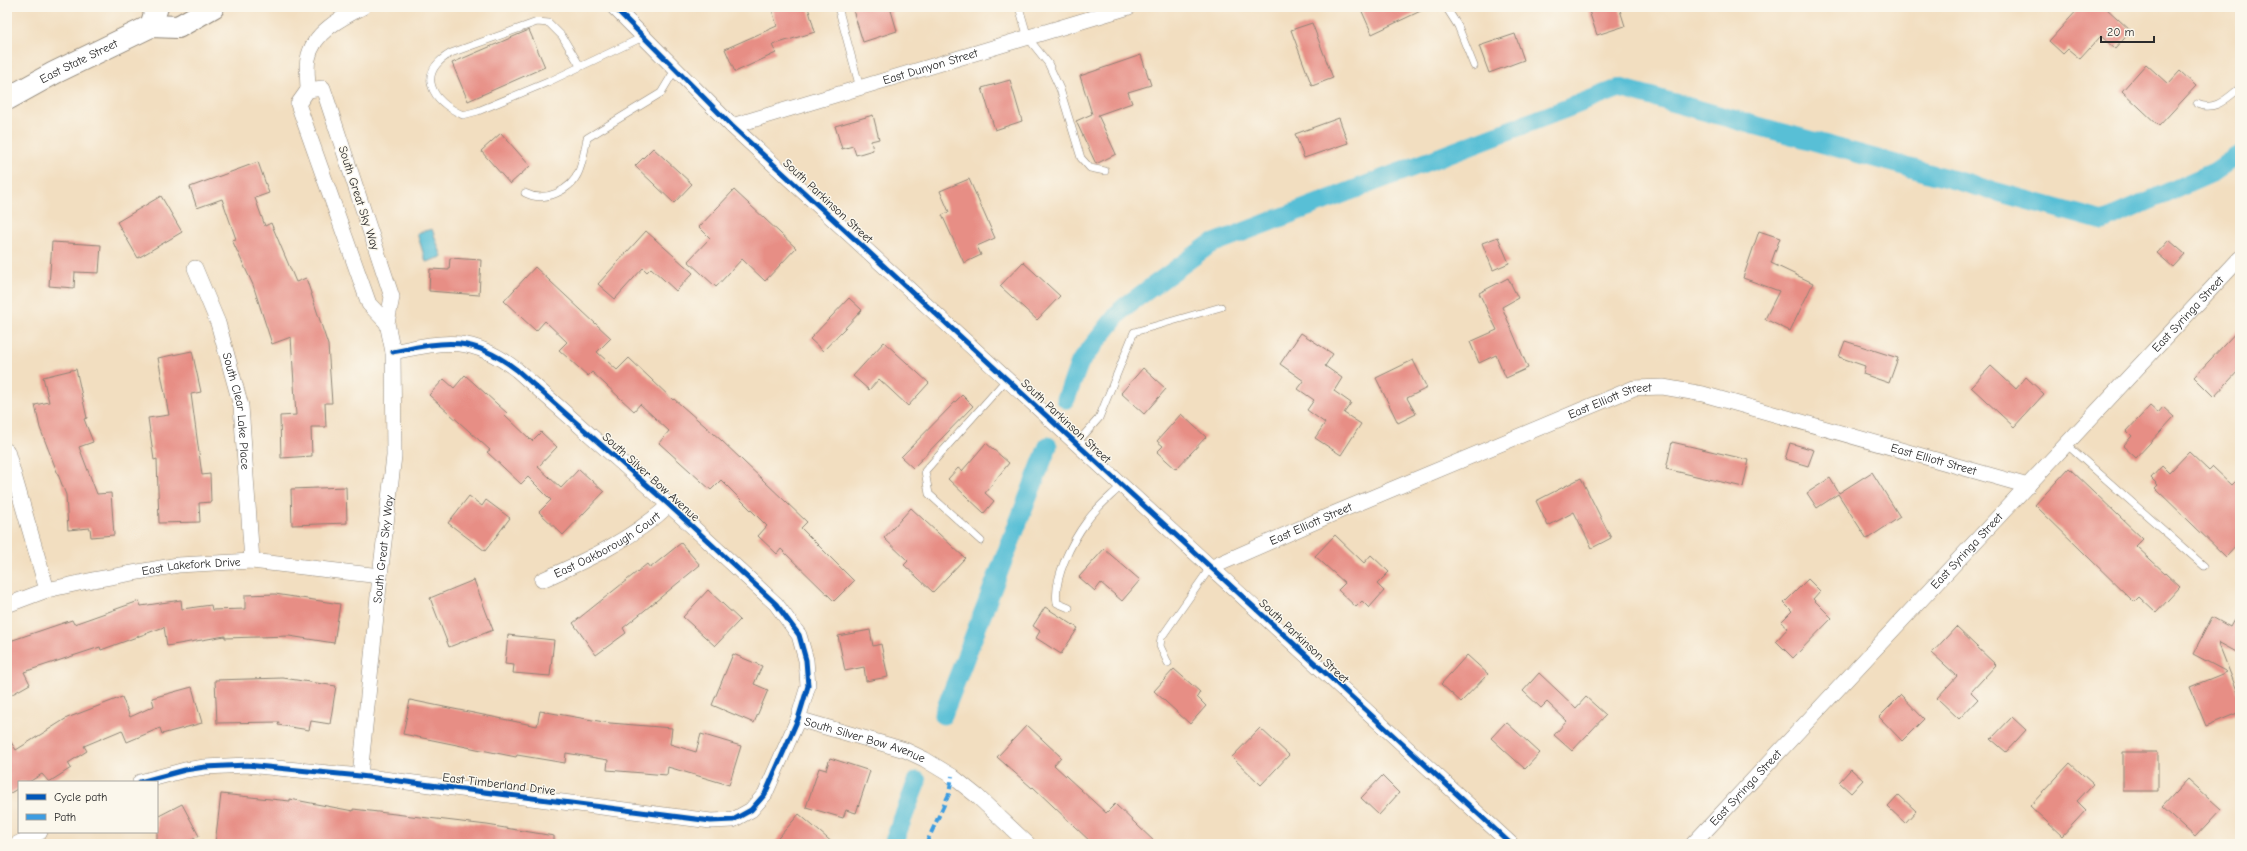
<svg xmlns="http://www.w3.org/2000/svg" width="2247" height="851" font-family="'Comic Neue',sans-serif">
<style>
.water{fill:#58bfd6;stroke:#427580}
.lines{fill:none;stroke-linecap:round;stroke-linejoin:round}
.canal{stroke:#58bfd6;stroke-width:19}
.building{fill:#e78e85}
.service-casing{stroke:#8e8476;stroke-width:8}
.minor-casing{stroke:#8e8476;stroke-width:16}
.trunk-casing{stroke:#8e8476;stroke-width:24}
.service{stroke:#fff;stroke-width:7}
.minor{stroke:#fff;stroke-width:15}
.trunk{stroke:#fff;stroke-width:22}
.quiet{stroke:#3d9ce1;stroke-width:4;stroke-dasharray:8 4;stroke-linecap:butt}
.cycleway-casing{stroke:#fbf7ec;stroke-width:8}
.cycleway{stroke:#0057b8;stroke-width:5}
.labels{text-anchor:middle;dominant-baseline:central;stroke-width:3;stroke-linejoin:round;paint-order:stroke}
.street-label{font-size:12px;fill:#2b2b2b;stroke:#fbf7ec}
</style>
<rect width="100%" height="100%" fill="#fbf7ec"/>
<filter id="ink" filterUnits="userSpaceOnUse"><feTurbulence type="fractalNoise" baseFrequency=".025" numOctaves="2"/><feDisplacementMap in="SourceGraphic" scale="8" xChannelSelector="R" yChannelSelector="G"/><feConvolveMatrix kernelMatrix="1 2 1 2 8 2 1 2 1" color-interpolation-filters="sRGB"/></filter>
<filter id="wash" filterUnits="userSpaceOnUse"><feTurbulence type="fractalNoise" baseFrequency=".012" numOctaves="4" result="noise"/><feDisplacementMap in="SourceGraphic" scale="16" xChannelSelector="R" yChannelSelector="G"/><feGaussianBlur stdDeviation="0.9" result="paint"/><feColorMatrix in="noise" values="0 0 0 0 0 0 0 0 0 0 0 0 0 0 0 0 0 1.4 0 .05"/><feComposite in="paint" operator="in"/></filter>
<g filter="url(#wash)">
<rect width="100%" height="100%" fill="#f2dec0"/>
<!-- water -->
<path class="water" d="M432,229L442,257L426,262L417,233Z"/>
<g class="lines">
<!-- canal -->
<path class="canal" d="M1066,399L1080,362L1123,308L1209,245L1620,88L2103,221L2214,172L2240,154
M943,715L1048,446
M893,844L917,781"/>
</g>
<g id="blocks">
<!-- building -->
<path class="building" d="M771,7H808L815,32L772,45L776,53L735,72L725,49L777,26Z
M852,7H890L897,31L863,42Z
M1360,7H1429L1372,34Z
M1603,7H1619L1625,26L1597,35L1589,11Z
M2080,7H2105L2131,31L2115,49L2101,36L2080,59L2068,49L2063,54L2049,41Z
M1312,23L1333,78L1312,86L1291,30Z
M529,30L545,67L468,101L452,63Z
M1515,34L1524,60L1489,73L1479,46Z
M1141,55L1151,85L1128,92L1132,103L1098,115L1116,154L1096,164L1076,121L1092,114L1080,76Z
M2146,64L2168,84L2180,71L2196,86L2159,126L2122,91Z
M1010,80L1022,121L995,130L982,88Z
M873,115L879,139L871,141L873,150L856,155L853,146L842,149L835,126Z
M1339,118L1348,143L1304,158L1295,134Z
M501,133L530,166L510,184L481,151Z
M653,148L692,184L674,203L635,166Z
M258,162L269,193L255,198L265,226L271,223L296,282L306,278L328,345L332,403H325L326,427H311L312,456L281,458L280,416L296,415L291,337L272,344L253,285L232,240L236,239L222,199L197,208L190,187Z
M969,179L995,238L977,246L981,255L964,263L942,215L949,212L940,191Z
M734,190L796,248L765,281L742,259L716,287L688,261L710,238L699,227Z
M161,196L182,232L138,258L117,222Z
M646,231L693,273L676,291L651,268L647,272L643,268L615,299L598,284Z
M1759,231L1780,238L1771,263L1813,283L1790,331L1765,319L1779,291L1743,278Z
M1498,237L1509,263L1493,270L1482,243Z
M2169,240L2185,254L2173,267L2157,253Z
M52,242L101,245L99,273L75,272L74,288L49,286Z
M450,258L481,260L479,295L429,291L430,269L449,270Z
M1023,262L1060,296L1037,320L1000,286Z
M535,267L611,338L597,352L617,370L629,358L673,400L674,399L721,440L807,522L801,528L854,581L834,601L781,549L777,554L758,536L767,526L721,480L711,490L659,443L669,431L640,404L634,411L592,372L588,376L559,350L567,342L545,321L536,331L504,301Z
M1508,278L1518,298L1502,307L1528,368L1506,378L1496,355L1479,363L1470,342L1497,330L1479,293Z
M849,298L862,310L823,351L810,339Z
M2240,328V369L2214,397L2194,377Z
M1301,333L1333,354L1325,366L1342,378L1334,391L1351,403L1344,413L1361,424L1341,455L1315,438L1325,423L1307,410L1314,400L1298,389L1304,381L1280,364Z
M1845,341L1898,358L1889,383L1863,374L1865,366L1839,357Z
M884,342L929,383L908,406L879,379L869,390L853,376Z
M192,351L201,392L191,394L202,475L210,474L211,502L199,503L200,522L159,523L157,459L154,460L148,418L169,415L158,358Z
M1413,360L1427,388L1407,398L1416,414L1398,423L1376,378Z
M1991,366L2016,389L2026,377L2044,394L2014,427L1971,387Z
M1143,368L1166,389L1144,414L1121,393Z
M76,369L87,418L84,419L93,442L79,447L97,494L111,493L114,535L91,537L90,528L68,530L66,495L40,428L35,405L49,402L43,377Z
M465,375L507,413L505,415L532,441L541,432L557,447L538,467L561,488L579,469L604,492L563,535L539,512L551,500L528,477L521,484L487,452L490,450L429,395L444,379L454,388Z
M962,395L973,406L913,468L901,457Z
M2150,406L2158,413L2163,407L2174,417L2136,458L2123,446L2132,436L2127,431Z
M1181,414L1206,437L1176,469L1157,452L1163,446L1157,441Z
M1672,442L1749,460L1743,487L1666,469Z
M986,443L1009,463L985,493L994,501L984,513L948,479L958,468L962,471Z
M1790,443L1814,450L1808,466L1785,459Z
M2189,452L2209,471L2213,467L2232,485L2240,477V542L2226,557L2155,488L2158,485L2151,478L2162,466L2169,473Z
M2069,468L2143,539L2136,546L2180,587L2156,613L2139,597L2134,602L2035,505Z
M1872,472L1900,517L1867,539L1838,494L1817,508L1807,493L1830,478L1839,493Z
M1581,478L1611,538L1592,548L1574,512L1548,526L1536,501Z
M346,487L347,523L292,525L291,489Z
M469,496L482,506L486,500L510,518L485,551L448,523Z
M911,508L965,558L933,592L904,565L908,561L884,538Z
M1335,535L1364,563L1371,555L1389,572L1377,584L1384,591L1369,608L1362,601L1356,607L1338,590L1345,583L1315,556Z
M681,543L700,565L623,628L626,633L596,655L573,623L647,564L650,568Z
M1104,549L1140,580L1122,601L1101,583L1095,591L1079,577Z
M1808,579L1820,591L1813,599L1832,618L1793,658L1776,641L1788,628L1781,622L1792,611L1784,603Z
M474,580L493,630L449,647L430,598Z
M708,590L740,620L715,646L683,617Z
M275,594L340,604L334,643L289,636L225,638V636L167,646L164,627L101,650L100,647L24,672L30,684L7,697V642L72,620L74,624L139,601L141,606L181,600L182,609L211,605L212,610L245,609V595Z
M1045,607L1078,628L1061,654L1036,638L1040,631L1033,626Z
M2240,609V654L2218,642L2240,698V712L2206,726L2190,687L2227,672L2193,654L2212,617L2230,627Z
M1956,627L1996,665L1971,692L1978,699L1959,719L1937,698L1957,676L1932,653Z
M870,630L873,646L881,644L888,677L866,681L864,667L845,671L838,636Z
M508,635L554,640L550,676L513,673L514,665L505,664Z
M733,654L762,666L754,684L768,690L754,723L712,705Z
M1467,655L1488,674L1461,702L1441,684Z
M1174,669L1200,692L1197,697L1206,706L1190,724L1154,691Z
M1539,673L1576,708L1586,697L1606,715L1572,751L1554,735L1567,721L1547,702L1541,708L1523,691Z
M283,678L336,686L330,724L311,721L309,730L278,725L279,722L217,723L215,680Z
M192,687L202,723L162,734L160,728L127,742L122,730L84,746L87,751L68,763L71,768L49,782L42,774L29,782H19V788L7,795V736L16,750L67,718L122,697L130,717L154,706L152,698Z
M1901,695L1924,719L1902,741L1879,717Z
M410,700L537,726L540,711L610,723L672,728L670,744L696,752L701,734L741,746L729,785L668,767L667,775L607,770L608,760L566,753L565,763L517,755L516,757L403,734Z
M2012,717L2026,730L2006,752L1991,739Z
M1506,722L1540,753L1525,769L1491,738Z
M1027,725L1061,757L1054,765L1106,813L1115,804L1157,844H1093L1033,787L1032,788L997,757Z
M1260,728L1289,755L1261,785L1232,757Z
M2123,752H2158V791H2123Z
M830,758L870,771L856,813L846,810L843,818L806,807L819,768L826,770Z
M2070,763L2093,784L2077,801L2086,810L2062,836L2030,806Z
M1851,769L1863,780L1851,793L1839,782Z
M1382,776L1399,793L1379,815L1361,798Z
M2188,779L2221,809L2195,837L2162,807Z
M221,794L290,801V799L353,811V809L487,825L554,836V844H215Z
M1899,795L1916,811L1905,823L1888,807Z
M182,804L199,836L184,844H157V817Z
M799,814L834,844H773Z"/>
</g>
</g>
<g filter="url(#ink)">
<use href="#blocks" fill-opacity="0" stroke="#8e8476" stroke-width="1"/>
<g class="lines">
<defs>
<path id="service" d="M838,7L860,88
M1019,7L1028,38L1048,63L1060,89L1081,158L1090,168L1105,171
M1446,7L1458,26L1474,66
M580,66L562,36L549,23L537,22L451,53C415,74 432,101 463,115L478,111L548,82L645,36
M2197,104C2215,112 2227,98 2240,88
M525,193C544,203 571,191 579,171C583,161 585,148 587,138L661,93L676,68
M1076,444L1099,418L1134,332L1221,307
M2066,444L2204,566
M981,541L929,494L925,471L1006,380
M1069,608L1057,603C1053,578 1072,541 1087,521C1096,508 1110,497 1121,486
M1168,663L1160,646L1161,638L1210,568"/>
<g id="minor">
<path d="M614,7L732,126L1511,844"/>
<path d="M308,90C308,80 306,68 308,59C313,32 341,18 363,7"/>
<path id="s1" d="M732,126L1129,7"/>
<path id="s2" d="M195,268L218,323L241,406L252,561"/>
<path d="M7,451L47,590"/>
<path id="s3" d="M1210,568L1335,513L1634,388L1663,387L1703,394L2028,486"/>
<path id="s4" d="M542,580C587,560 633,539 669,505"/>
<path id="s5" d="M7,605L47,590L93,580L178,565L252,561L380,576"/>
<path id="s6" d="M798,719L905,750L924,759L952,776L977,796L1028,844"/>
<path id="s7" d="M360,776L380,576L394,456L393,352L387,323L392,297L323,88L308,90L298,104L369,304L387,323"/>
<path d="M140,782L185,770L205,767L247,765L360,776L711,821L733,820L751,810L765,794L798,719L808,686L806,660L799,635L776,604L669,505L517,370C471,335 446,341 393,352"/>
<path d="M17,844L40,832"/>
<path id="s8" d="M1693,844L2240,258"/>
</g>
<g id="trunk">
<path d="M151,26L157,7"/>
<path id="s9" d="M7,99L54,73L151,26L178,27L213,7"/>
</g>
</defs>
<!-- service casing -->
<use href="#service" class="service-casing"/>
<!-- minor casing -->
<use href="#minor" class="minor-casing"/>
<!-- trunk casing -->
<use href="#trunk" class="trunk-casing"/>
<!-- service -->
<use href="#service" class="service"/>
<!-- minor -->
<use href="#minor" class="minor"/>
<!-- trunk -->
<use href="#trunk" class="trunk"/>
<!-- quiet -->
<path class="quiet" d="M926,844L949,794L952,776"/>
<defs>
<path id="cycleway" d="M614,7L732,126L1511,844
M140,782L185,770L205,767L247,765L360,776L711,821L733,820L751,810L765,794L798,719L808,686L806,660L799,635L776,604L669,505L517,370C471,335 446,341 393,352"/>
</defs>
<!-- cycleway casing -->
<use href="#cycleway" class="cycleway-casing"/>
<!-- cycleway -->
<use href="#cycleway" class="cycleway"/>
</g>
</g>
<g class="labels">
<!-- street labels -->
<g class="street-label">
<text stroke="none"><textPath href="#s9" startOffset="81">East State Street</textPath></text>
<text stroke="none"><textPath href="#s1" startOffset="207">East Dunyon Street</textPath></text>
<text transform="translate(359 198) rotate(72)">South Great Sky Way</text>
<text transform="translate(828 201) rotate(43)">South Parkinson Street</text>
<text stroke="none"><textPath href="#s8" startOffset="725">East Syringa Street</textPath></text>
<text stroke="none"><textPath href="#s3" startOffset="434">East Elliott Street</textPath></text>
<text stroke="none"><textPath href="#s2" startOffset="150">South Clear Lake Place</textPath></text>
<text transform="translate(1066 421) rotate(43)">South Parkinson Street</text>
<text stroke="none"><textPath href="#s3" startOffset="770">East Elliott Street</textPath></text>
<text transform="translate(651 477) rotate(42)">South Silver Bow Avenue</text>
<text stroke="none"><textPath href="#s3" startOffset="110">East Elliott Street</textPath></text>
<text stroke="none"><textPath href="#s4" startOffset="74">East Oakborough Court</textPath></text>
<text stroke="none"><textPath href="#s7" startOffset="228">South Great Sky Way</textPath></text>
<text stroke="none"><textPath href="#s8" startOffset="401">East Syringa Street</textPath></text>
<text stroke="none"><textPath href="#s5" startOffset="189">East Lakefork Drive</textPath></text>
<text transform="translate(1304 641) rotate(43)">South Parkinson Street</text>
<text stroke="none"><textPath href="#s6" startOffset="70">South Silver Bow Avenue</textPath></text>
<text transform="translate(499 784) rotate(7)">East Timberland Drive</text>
<text stroke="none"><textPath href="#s8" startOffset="77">East Syringa Street</textPath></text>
</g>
</g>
<!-- margin -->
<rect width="2247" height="851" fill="none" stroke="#fbf7ec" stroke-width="24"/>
<!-- legend -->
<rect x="18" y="781" width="140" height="52" fill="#fbf7ec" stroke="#a8a59f"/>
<rect x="26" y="794" width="20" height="6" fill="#0057b8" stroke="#a8a59f"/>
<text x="54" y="801" font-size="12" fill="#2b2b2b">Cycle path</text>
<rect x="26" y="814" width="20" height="6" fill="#3d9ce1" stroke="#a8a59f"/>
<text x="54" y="821" font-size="12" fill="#2b2b2b">Path</text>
<!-- scale -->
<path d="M2101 36v6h53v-6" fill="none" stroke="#2b2b2b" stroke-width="2"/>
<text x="2107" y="36" font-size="12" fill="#2b2b2b" stroke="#fbf7ec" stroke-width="3" paint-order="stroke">20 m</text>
</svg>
